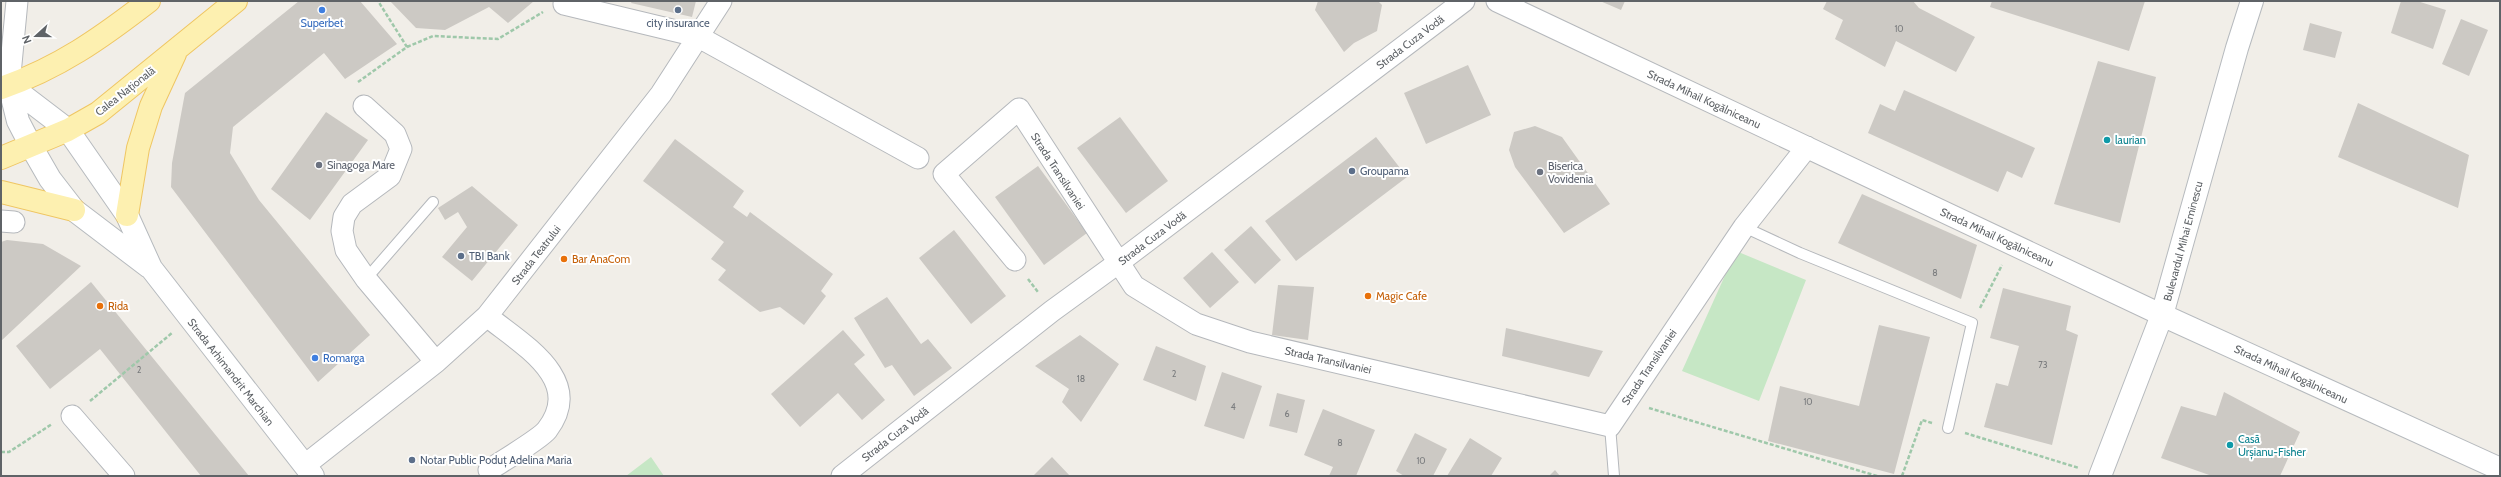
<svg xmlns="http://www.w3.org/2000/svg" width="2501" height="477" font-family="Cabin,sans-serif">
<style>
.green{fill:#c6e7c5}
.building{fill:#ccc9c4}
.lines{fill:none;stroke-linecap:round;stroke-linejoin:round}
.lane-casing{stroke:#b5b8bc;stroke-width:12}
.street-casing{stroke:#b5b8bc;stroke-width:23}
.secondary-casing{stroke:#b6babe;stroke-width:24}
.primary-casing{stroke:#efc663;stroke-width:24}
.path{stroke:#9fc8aa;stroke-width:2.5;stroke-dasharray:4 2;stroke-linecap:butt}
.lane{stroke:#fff;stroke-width:10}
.street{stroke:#fff;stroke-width:21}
.secondary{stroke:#fff;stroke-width:22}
.primary{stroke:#fdf0b0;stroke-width:22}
.shop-dot{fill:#3f7fe0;stroke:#fff;stroke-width:1.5}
.service-dot{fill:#5c6f8a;stroke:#fff;stroke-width:1.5}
.culture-dot{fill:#0f9aa8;stroke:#fff;stroke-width:1.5}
.worship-dot{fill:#6b7280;stroke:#fff;stroke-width:1.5}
.food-dot{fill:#e8710a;stroke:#fff;stroke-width:1.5}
.labels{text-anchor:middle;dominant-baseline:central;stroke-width:4;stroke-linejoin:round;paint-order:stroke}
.number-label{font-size:9px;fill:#7a7c7e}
.shop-label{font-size:11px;fill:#366cbe;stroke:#fff}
.service-label{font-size:11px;fill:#4e5e75;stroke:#fff;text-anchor:start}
.street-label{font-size:11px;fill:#5f6367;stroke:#fff}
.culture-label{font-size:11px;fill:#0d838f;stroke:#fff;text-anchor:start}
.worship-label{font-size:11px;fill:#5b616d;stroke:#fff;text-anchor:start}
.food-label{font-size:11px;fill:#c56008;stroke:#fff;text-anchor:start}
</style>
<rect width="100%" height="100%" fill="#f1eee8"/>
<!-- green -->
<path class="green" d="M1736,251L1806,280L1759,401L1682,371Z
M651,457L664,476H626Z"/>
<!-- building -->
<path class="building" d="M299,1H360L397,44L345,79L324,53L233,127L230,153L259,200L370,335L318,382L171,187L172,163L185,93Z
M390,1H534L508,23L489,7L445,30L416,28Z
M632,1H696L692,17L631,3Z
M1318,1H1378L1382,5L1377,31L1354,43L1344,52L1315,10Z
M1600,1H1625L1621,10Z
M1827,1H1913L1919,8L1975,37L1956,72L1896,41L1885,67L1835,39L1843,20L1823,9Z
M1992,1H2145L2129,51L1990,7Z
M2401,1H2417L2446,10L2433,49L2391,33Z
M2461,19L2488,30L2469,76L2442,64Z
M2310,23L2342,32L2335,58L2303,50Z
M2098,61L2156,77L2120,223L2054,204Z
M1468,65L1491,115L1426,144L1404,93Z
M1904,90L2035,148L2022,178L2007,171L1998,192L1868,133L1880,104L1895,111Z
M2358,103L2469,155L2458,208L2338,157Z
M326,112L368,140L310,220L271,189Z
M1120,117L1168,181L1126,213L1077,148Z
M1535,126L1562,137L1610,204L1564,233L1515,167L1509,150L1514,132Z
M1376,137L1407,177L1296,261L1265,221Z
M675,139L744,191L733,207L747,217L750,212L833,274L821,291L826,296L804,325L780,307L760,312L718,280L726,270L711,259L724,242L643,181Z
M1038,166L1087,233L1044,265L995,197Z
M472,186L518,225L472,281L442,257L467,227L458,212L445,220L438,208Z
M1862,194L1977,245L1961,299L1838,243Z
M1251,226L1281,260L1255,284L1224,250Z
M954,230L1006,296L971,324L919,258Z
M7,240L43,244L81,266L1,341V242Z
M1212,252L1239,282L1210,308L1183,278Z
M91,282L249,476H201L100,349L50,389L16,346Z
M1278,285L1314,287L1308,340L1272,335Z
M2003,288L2071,306L2066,330L2078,335L2052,445L1984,427L1996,383L2008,386L2019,346L1990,338Z
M887,297L921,344L928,339L952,368L914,396L892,365L885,368L854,318Z
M1879,325L1930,337L1894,474L1768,441L1780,386L1859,406Z
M1506,328L1603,351L1589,377L1502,356Z
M843,330L865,355L854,364L885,400L862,420L838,393L800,427L771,394Z
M1080,335L1119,364L1081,422L1062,402L1069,389L1035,366Z
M1156,346L1206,366L1196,401L1143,380Z
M1222,372L1262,386L1244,439L1204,426Z
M2224,392L2300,432L2280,476H2212L2161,458L2181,406L2216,416Z
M1277,393L1305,400L1297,433L1269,426Z
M1323,409L1375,430L1356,476H1329L1333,467L1304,455Z
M1415,433L1447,449L1433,476H1404L1396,471Z
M1470,438L1502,458L1491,476H1447Z
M1052,457L1070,476H1033Z
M1555,470L1560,476H1549Z"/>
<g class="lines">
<defs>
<path id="lane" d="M1744,227L1800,253L1972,323L1948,428
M366,279L433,202
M1610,426L1614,476"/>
<path id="street" d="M565,1L564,4L697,36L918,158
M1497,1L2162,315
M9,85L17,1
M364,106L395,134L401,149L390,176L352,204L344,217L342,231L346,250L366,279L436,362
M1,221L14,222
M1015,260L944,174L1019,109L1134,286L1196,324L1250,342L1610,426L1744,227L1807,147
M487,316C521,344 586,379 547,430C540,439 501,462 489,470
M72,416L124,476
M305,465L436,362L487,316L661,94L721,1
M842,476L1052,311L1118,263L1464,1"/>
<path id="secondary" d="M9,85L68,130L127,215L151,268L313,476
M9,85L18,121L31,146L50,179L74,210L149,267
M2162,315L2500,469
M2100,476L2162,315L2237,48L2252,1"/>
<path id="primary" d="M1,88C59,68 101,38 149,1
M1,158L68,130L98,113L236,1
M1,192L74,210
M127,215L138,148L151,106L175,54"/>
</defs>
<!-- lane casing -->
<use href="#lane" class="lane-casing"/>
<!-- street casing -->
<use href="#street" class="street-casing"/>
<!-- secondary casing -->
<use href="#secondary" class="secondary-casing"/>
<!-- primary casing -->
<use href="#primary" class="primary-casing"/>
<!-- path -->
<path class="path" d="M407,47L433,36L498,39L543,12
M358,82L407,47L378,1
M1028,279L1038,292
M1980,308L2002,265
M90,401L172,333
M1649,408L1877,476
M1965,433L2079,468
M1,452H9L52,424
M1902,476L1922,420L1932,423"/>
<!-- lane -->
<use href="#lane" class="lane"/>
<!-- street -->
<use href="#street" class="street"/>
<!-- secondary -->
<use href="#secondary" class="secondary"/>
<!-- primary -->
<use href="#primary" class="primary"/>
</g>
<!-- markers -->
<g class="shop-dot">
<circle cx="322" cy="10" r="4"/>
<circle cx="315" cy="358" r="4"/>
</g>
<g class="service-dot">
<circle cx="678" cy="10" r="4"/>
<circle cx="1352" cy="171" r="4"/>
<circle cx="461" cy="256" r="4"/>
<circle cx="412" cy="460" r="4"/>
</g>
<g class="culture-dot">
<circle cx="2107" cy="140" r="4"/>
<circle cx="2230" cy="445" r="4"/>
</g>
<g class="worship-dot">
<circle cx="319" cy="165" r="4"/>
<circle cx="1540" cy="172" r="4"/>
</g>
<g class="food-dot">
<circle cx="564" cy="259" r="4"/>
<circle cx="1368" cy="296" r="4"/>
<circle cx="100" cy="306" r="4"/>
</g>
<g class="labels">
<!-- number labels -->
<g class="number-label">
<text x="1899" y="28">10</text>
<text x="1935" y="272">8</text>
<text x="2043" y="364">73</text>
<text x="139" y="369">2</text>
<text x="1174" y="373">2</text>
<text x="1081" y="378">18</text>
<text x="1808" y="401">10</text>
<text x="1233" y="406">4</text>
<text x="1287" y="413">6</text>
<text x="1340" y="442">8</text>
<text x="1421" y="460">10</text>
</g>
<!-- shop labels -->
<g class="shop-label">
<text x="322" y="23">Superbet</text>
<text x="323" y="358" text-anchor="start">Romarga</text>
</g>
<!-- service labels -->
<g class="service-label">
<text x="678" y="23" text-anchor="middle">city insurance</text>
<text x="1360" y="171">Groupama</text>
<text x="469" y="256">TBI Bank</text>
<text x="420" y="460">Notar Public Poduț Adelina Maria</text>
</g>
<!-- street labels -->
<g class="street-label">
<text transform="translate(1410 42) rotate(-37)">Strada Cuza Vodă</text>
<text transform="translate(125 91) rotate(-38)">Calea Națională</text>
<text transform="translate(1704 99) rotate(25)">Strada Mihail Kogălniceanu</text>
<text transform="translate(1058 171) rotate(57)">Strada Transilvaniei</text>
<text transform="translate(1997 237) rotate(25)">Strada Mihail Kogălniceanu</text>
<text transform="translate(1152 238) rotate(-37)">Strada Cuza Vodă</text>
<text transform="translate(2183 241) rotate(-75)">Bulevardul Mihai Eminescu</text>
<text transform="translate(536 255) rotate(-52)">Strada Teatrului</text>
<text transform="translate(1328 360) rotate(13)">Strada Transilvaniei</text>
<text transform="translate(1649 367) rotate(-56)">Strada Transilvaniei</text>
<text transform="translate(231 372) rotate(52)">Strada Arhimandrit Marchian</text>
<text transform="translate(2291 374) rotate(25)">Strada Mihail Kogălniceanu</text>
<text transform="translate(895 434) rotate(-38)">Strada Cuza Vodă</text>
</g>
<!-- culture labels -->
<g class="culture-label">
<text x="2115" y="140">laurian</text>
<text x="2238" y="439">Casă<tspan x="2238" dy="13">Urșianu-Fisher</tspan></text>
</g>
<!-- worship labels -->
<g class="worship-label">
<text x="327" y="165">Sinagoga Mare</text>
<text x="1548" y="166">Biserica<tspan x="1548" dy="13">Vovidenia</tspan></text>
</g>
<!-- food labels -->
<g class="food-label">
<text x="572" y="259">Bar AnaCom</text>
<text x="1376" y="296">Magic Cafe</text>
<text x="108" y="306">Rida</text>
</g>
</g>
<!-- border -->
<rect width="2501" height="477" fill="none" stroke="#5f6367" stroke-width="4"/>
<!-- north arrow -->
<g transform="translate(36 36) rotate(249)" stroke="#ffffff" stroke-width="3" paint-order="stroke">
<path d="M0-3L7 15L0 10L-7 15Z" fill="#5f6367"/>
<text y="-6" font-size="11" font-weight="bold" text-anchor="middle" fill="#5f6367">N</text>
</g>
</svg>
